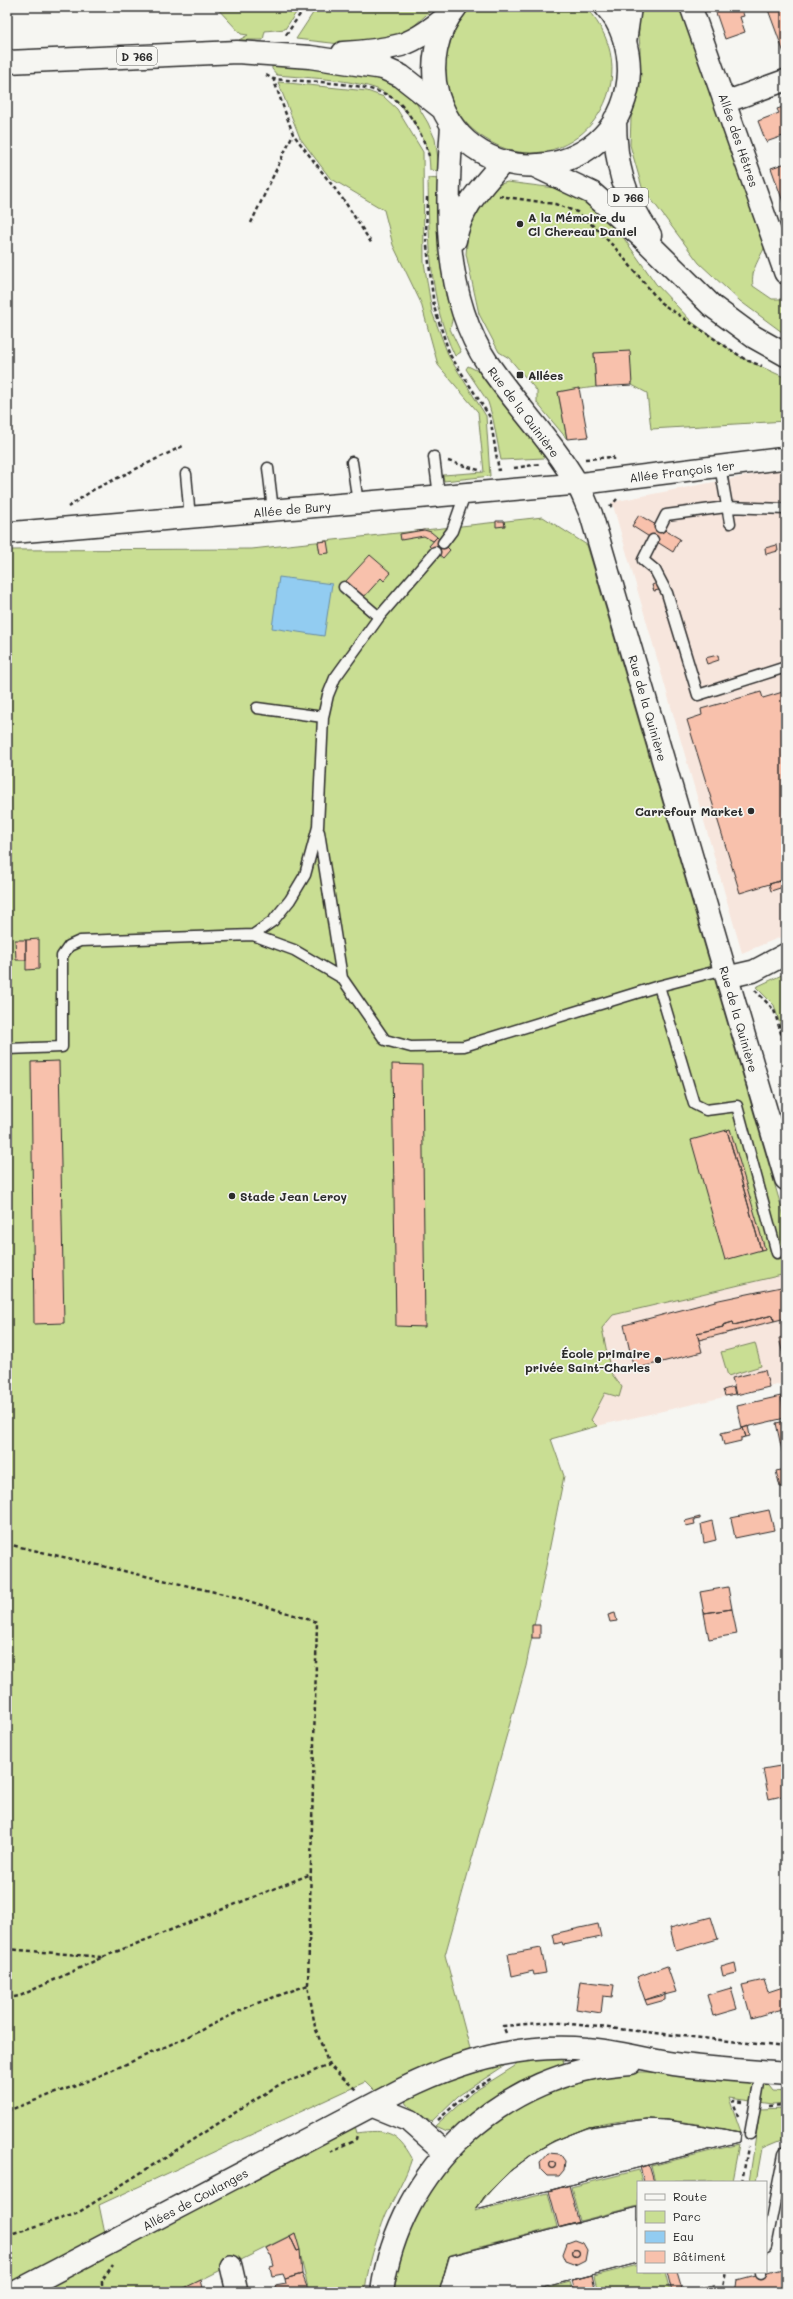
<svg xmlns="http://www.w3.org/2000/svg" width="793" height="2299" font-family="Mali,sans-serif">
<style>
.built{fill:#f7e6dd}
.green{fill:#c9de93;stroke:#7a845f}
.water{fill:#92ccf1;stroke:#698ca2}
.building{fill:#f8c1ac;stroke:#2b2b2b;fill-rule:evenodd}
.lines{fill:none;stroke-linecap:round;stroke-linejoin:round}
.service-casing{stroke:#2b2b2b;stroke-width:13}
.minor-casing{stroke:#2b2b2b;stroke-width:24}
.tertiary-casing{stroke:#2b2b2b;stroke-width:25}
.secondary-casing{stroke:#2b2b2b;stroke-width:25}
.primary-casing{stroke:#2b2b2b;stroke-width:25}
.path{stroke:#2b2b2b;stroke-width:2.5;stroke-dasharray:4 3;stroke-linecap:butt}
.service{stroke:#f6f6f2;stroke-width:10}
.minor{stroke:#f6f6f2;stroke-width:21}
.tertiary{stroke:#f6f6f2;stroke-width:22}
.secondary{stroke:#f6f6f2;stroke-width:22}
.primary{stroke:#f6f6f2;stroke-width:22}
.poi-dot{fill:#2b2b2b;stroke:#f6f6f2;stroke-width:1.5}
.labels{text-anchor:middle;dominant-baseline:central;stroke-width:3.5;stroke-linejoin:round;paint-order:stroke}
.shield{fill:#f6f6f2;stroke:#686867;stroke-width:1}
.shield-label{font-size:11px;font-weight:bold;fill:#2b2b2b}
.street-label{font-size:12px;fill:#2b2b2b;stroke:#f6f6f2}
.poi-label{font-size:12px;font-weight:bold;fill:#2b2b2b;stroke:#f6f6f2;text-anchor:start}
</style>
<rect width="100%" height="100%" fill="#f6f6f2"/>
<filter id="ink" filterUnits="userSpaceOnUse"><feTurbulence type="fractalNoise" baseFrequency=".025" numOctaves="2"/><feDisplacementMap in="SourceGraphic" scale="8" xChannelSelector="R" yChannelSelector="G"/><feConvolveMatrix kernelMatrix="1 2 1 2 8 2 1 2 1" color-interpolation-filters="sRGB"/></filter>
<g filter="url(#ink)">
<!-- built -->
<path class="built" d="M786,468V935L742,953L612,502Z
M786,1274V1383L597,1426L551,1439L523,1337Z"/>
<!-- green -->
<path class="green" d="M216,7H300L285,29L265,31L263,40H239L248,35L241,34Z
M317,7H435L406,33L349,45L296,39Z
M473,7H585C659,84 566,193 484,138C462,124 450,103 446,78C443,54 453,23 473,7Z
M636,7H681L768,239C762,257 750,267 753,286L772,299H786V335L740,301L699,263L642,187L630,145L631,118L640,88V47Z
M275,63L381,75L412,96L428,123L435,139L440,171L430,170C429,149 427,146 417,128C410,116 401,104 390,96C369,79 305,78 277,75L272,69V64Z
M278,82L367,91L384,97L397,109L423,152L424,262L432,312L449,357L486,416L490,476L444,481L443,475L484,472L478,412L438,365L421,303L393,245L384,210L330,178L300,138Z
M428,178L439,179L438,250L446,296L453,316L450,329L461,352L455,356C428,300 429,239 428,178Z
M507,182L564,189L584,198L611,220L656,284L692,322L742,358L786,378V421L651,429L647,393L632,385L594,353L596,387L558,392L567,439L537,403V391L509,358L499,352L479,314L466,254L469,221L491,187Z
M468,366L480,372L542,450L544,458L501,460L493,419L488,402L466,369Z
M543,517L587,545L786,1223V1274L613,1315L602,1328L611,1373L622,1387L619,1397L605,1393L591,1420L597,1426L551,1439L564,1476L526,1666L445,1955L472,2056L380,2097L365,2082L99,2205L109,2253L355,2126L357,2133C386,2129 397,2131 412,2158C406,2178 395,2195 386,2214C376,2240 368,2265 365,2292H309L295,2233L177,2292H7V550L252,549Z
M786,973V998L784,999L786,1007V1044L774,1005L756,987Z
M755,1343L761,1366L728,1376L721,1352Z
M560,2054L564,2059L563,2065L515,2084L483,2105L454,2130L446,2131L435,2126L472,2093L515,2066L517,2062Z
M510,2062L458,2096L431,2122L406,2104L405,2098L474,2065Z
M631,2072H664L766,2082L773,2091L786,2092V2103L773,2104L729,2098L741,2132C711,2127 679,2119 648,2119C578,2120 515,2153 475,2211L548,2193L557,2227L450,2255L439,2292H391C393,2280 394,2268 398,2256C424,2178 476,2124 551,2089C575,2078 604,2075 631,2072Z
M786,2108V2138L762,2148L756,2182H749L760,2109Z
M739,2144L732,2181L655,2182L651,2166Z
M639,2170L642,2182H638V2206L580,2221L571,2187Z
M638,2265V2272H665L670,2292H598L594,2276Z
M570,2282L573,2292H533Z"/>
<!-- water -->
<path class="water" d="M279,577L332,584L324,636L272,628Z"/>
<!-- building -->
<path class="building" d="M714,7H741L744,16L740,17L745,32L725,39Z
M767,7H786V53H784Z
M786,106V135L766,142L758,121L779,113L777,109Z
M786,163V210L771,168Z
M630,351L632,385L596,387L594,353Z
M579,388L588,437L567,439L558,392Z
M639,515L680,539L673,552L632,526Z
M496,521H504L505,526L496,527Z
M424,530L431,532L437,537L433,541L424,536L401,540L400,534Z
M437,537L450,550L443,558L429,546Z
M327,541L329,553L320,554L318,542Z
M777,545L778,551L766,554L765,548Z
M370,555L391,573L384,581L381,578L363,598L345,582Z
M657,583L659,590L654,591L652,585Z
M718,655L719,660L707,664L705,658Z
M786,691V879L740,893L687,720L702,715L701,709L761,692L763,698Z
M784,880L786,886L771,891L769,884Z
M39,939V969L26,970V940Z
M15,940H26V960H16Z
M59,1061L64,1323L34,1324L31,1062Z
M392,1064L422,1065L425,1327L396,1326Z
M730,1129L765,1249L761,1250L727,1130Z
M727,1130L761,1250L725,1260L691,1140Z
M786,1286V1318L774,1321L773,1315L734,1325L733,1322L723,1325V1327L697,1333L702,1352L634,1369L624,1325L719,1300Z
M773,1315L774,1321L699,1340L697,1333L723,1327V1325L733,1322L734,1325Z
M786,1337V1367L779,1338Z
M765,1370L769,1387L736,1395L732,1378Z
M733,1387L735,1394L725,1396L723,1390Z
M781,1396L785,1418L742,1428L737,1406Z
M786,1421V1459L784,1460L776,1423Z
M748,1426L750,1436L746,1437L743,1428Z
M743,1428L746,1437L741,1438V1441L724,1445L721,1433Z
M786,1469V1486L780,1487L776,1471Z
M769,1510L774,1530L735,1538L731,1518Z
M700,1517V1519L694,1520L695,1524L686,1526L685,1521Z
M712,1521L716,1540L704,1543L701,1524Z
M728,1587L732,1609L704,1613L700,1592Z
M732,1609L737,1634L709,1639L704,1613Z
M615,1613L617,1621L610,1622L608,1615Z
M532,1625H540V1638H532Z
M786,1765V1795L769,1799L763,1769Z
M711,1917L718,1939L676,1951L670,1928Z
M598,1924L601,1937L563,1945L562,1942L555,1944L553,1934Z
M541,1948L546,1973L534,1975L533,1971L512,1976L508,1954Z
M735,1963L737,1973L723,1976L721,1967Z
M667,1966L676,1992L645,2000L637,1977Z
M764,1980L768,1992L783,1987L786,2008L751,2018L742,1985Z
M580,1981L614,1985L612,1997L603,1996L601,2013L576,2009Z
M731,1988L737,2009L713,2016L707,1995Z
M665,1993V2000L647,2005L645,2000Z
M647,2119L668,2120L741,2132L740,2142L476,2209L485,2196L510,2171L538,2150L554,2141L589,2127ZM548,2153L560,2154L565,2161L564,2170L559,2176H547L541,2170L540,2162Z
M647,2119L668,2120L741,2132L740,2142L476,2209L485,2196L510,2171L538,2150L554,2141L589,2127Z
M549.5 2165a3.5 3.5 0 1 1 7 0a3.5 3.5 0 1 1-7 0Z
M549.5 2165a3.5 3.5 0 1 1 7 0a3.5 3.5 0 1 1-7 0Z
M649,2165L654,2182H644L640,2167Z
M569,2185L579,2223L559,2228L549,2191Z
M638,2207V2263L526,2292H439L449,2256ZM575,2240L583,2243L587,2250L585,2261L577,2265L566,2261L563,2254L567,2243Z
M638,2207V2263L526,2292H439L449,2256Z
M295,2233L300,2250L297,2251L290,2236Z
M290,2236L297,2251L300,2250L302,2274L285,2279L283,2274L272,2276L270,2267L274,2266L271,2255H270L266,2248Z
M572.5 2253a3.5 3.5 0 1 1 7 0a3.5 3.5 0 1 1-7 0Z
M572.5 2253a3.5 3.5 0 1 1 7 0a3.5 3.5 0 1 1-7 0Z
M786,2268V2292H735L737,2281Z
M667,2272H677L683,2292H672Z
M302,2274L309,2292H276L275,2286L286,2284L285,2279Z
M592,2275L596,2292H575L572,2280Z
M201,2280L204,2292H177L178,2291Z
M714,2285L713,2292H682H683Z
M714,2285L713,2292H682H683Z"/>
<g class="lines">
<defs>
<path id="service" d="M434,457L439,496
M352,462L358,503
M720,466L730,523
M268,468L273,510
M186,474L190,518
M660,527L666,515L726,507L786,509
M653,540L643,560L655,570L667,593L698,695L786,667
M443,543L452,531L465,494
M344,587L379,617
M257,708L323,717
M319,832L342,978L385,1040L411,1047L464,1046L659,986L725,969
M253,935L294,950L342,978
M659,986L694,1104L706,1110L737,1106L777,1253
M7,1049L62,1047V956L69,946L80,941L253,935L273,921L290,900L305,875L318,827L323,717L328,695L335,678L379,617L435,552
M750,2134L761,2072
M766,2246L784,2154L786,2151
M761,2274V2272"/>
<path id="minor" d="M691,7L785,273
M726,102L786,80
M7,533L577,484L786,458
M728,977L754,971L786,954
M231,2266L237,2292"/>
<path id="tertiary" d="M452,126C446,206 442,295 488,364C516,405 552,441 577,484C583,493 586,504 591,514L786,1179
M455,240C461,206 482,187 503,162
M373,2106L410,2121L446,2153
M16,2292L403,2089C461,2060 522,2043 587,2049C617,2051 645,2060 674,2064C711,2069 749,2071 786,2074
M382,2292C399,2167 504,2071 630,2063"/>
<path id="secondary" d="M625,42L630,7"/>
<path id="primary" d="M456,7C436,31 429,66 438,96C471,201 626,182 629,71C629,49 622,24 606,7
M343,53C362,52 382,50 401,45C419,39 435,26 449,15
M7,62L237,52L310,57L383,68L401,76L443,109
M615,119C615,165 624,197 650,235
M535,166L592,193L642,237L712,306L754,337L786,355"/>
</defs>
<!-- service casing -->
<use href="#service" class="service-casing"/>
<!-- minor casing -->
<use href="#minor" class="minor-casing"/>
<!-- tertiary casing -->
<use href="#tertiary" class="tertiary-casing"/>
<!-- secondary casing -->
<use href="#secondary" class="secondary-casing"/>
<!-- primary casing -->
<use href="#primary" class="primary-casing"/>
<!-- path -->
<path class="path" d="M286,35L305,7
M266,75L273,79C305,82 368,81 394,99C410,110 424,138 429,156
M273,78L293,134L345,202L372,244
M499,196L555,204L577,212L598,230L618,251L661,303L746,360L762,366
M427,197L426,237L434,307L450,355L490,417L499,471
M251,223L293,134
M585,459L613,457V460
M448,461L482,471
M514,468L540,464
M68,507L93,490L185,445
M610,507L617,499
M755,990L774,1010L786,1050
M7,1544L232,1596L317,1622L308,1985L315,2027L329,2065L356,2090
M7,1949L102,1957
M7,1998L20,1996L103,1957L311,1874
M506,2033L503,2026L552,2022L786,2047
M769,2106L786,2105
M7,2111L90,2080L185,2038L252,2005L308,1985
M738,2116L733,2101L742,2102
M438,2120L469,2092L492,2078
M330,2152L356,2139L357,2135
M742,2182L748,2147
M7,2235L76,2214L277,2086L329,2065
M102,2292V2280L113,2265
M722,2292L726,2272"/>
<!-- service -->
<use href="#service" class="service"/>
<!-- minor -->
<use href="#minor" class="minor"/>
<!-- tertiary -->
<use href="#tertiary" class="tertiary"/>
<!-- secondary -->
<use href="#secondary" class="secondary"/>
<!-- primary -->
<use href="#primary" class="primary"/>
</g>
</g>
<!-- markers -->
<g class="poi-dot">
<circle cx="520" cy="224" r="4"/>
<rect x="516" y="371" width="8" height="8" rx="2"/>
<circle cx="751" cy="811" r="4"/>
<circle cx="232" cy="1196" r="4"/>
<circle cx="658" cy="1360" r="4"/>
</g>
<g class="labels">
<!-- shield labels -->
<g class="shield">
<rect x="117" y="47" width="40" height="18" rx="3"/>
<rect x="608" y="188" width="40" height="18" rx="3"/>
</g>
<g class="shield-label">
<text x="137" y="56">D 766</text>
<text x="628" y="197">D 766</text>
</g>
<!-- street labels -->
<g class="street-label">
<text transform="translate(739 140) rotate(71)">Allée des Hêtres</text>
<text transform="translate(524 412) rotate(53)">Rue de la Quinière</text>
<text transform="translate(682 471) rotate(-7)">Allée François 1er</text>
<text transform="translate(292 509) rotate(-5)">Allée de Bury</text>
<text transform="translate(648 708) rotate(74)">Rue de la Quinière</text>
<text transform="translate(739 1019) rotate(74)">Rue de la Quinière</text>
<text transform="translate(195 2199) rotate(-28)">Allées de Coulanges</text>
</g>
<!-- poi labels -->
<g class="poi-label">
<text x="528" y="217">A la Mémoire du<tspan x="528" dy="14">Cl Chereau Daniel</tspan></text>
<text x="528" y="375">Allées</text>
<text x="743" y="811" text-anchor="end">Carrefour Market</text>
<text x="240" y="1196">Stade Jean Leroy</text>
<text x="650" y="1353" text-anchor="end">École primaire<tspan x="650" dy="14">privée Saint-Charles</tspan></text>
</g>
</g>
<!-- margin -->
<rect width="793" height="2299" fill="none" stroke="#f6f6f2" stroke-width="24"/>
<rect x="12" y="12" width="769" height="2275" fill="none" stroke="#2b2b2b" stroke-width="1.5" filter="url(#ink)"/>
<!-- legend -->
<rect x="637" y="2181" width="130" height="92" fill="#f6f6f2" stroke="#a5a5a2"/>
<rect x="645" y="2194" width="20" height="6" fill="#f6f6f2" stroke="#a5a5a2"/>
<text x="673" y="2201" font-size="12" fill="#2b2b2b">Route</text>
<rect x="645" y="2211" width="20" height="12" fill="#c9de93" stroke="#a5a5a2"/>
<text x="673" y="2221" font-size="12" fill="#2b2b2b">Parc</text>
<rect x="645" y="2231" width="20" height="12" fill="#92ccf1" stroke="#a5a5a2"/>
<text x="673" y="2241" font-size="12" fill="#2b2b2b">Eau</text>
<rect x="645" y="2251" width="20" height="12" fill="#f8c1ac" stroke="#a5a5a2"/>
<text x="673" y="2261" font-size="12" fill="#2b2b2b">Bâtiment</text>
</svg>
